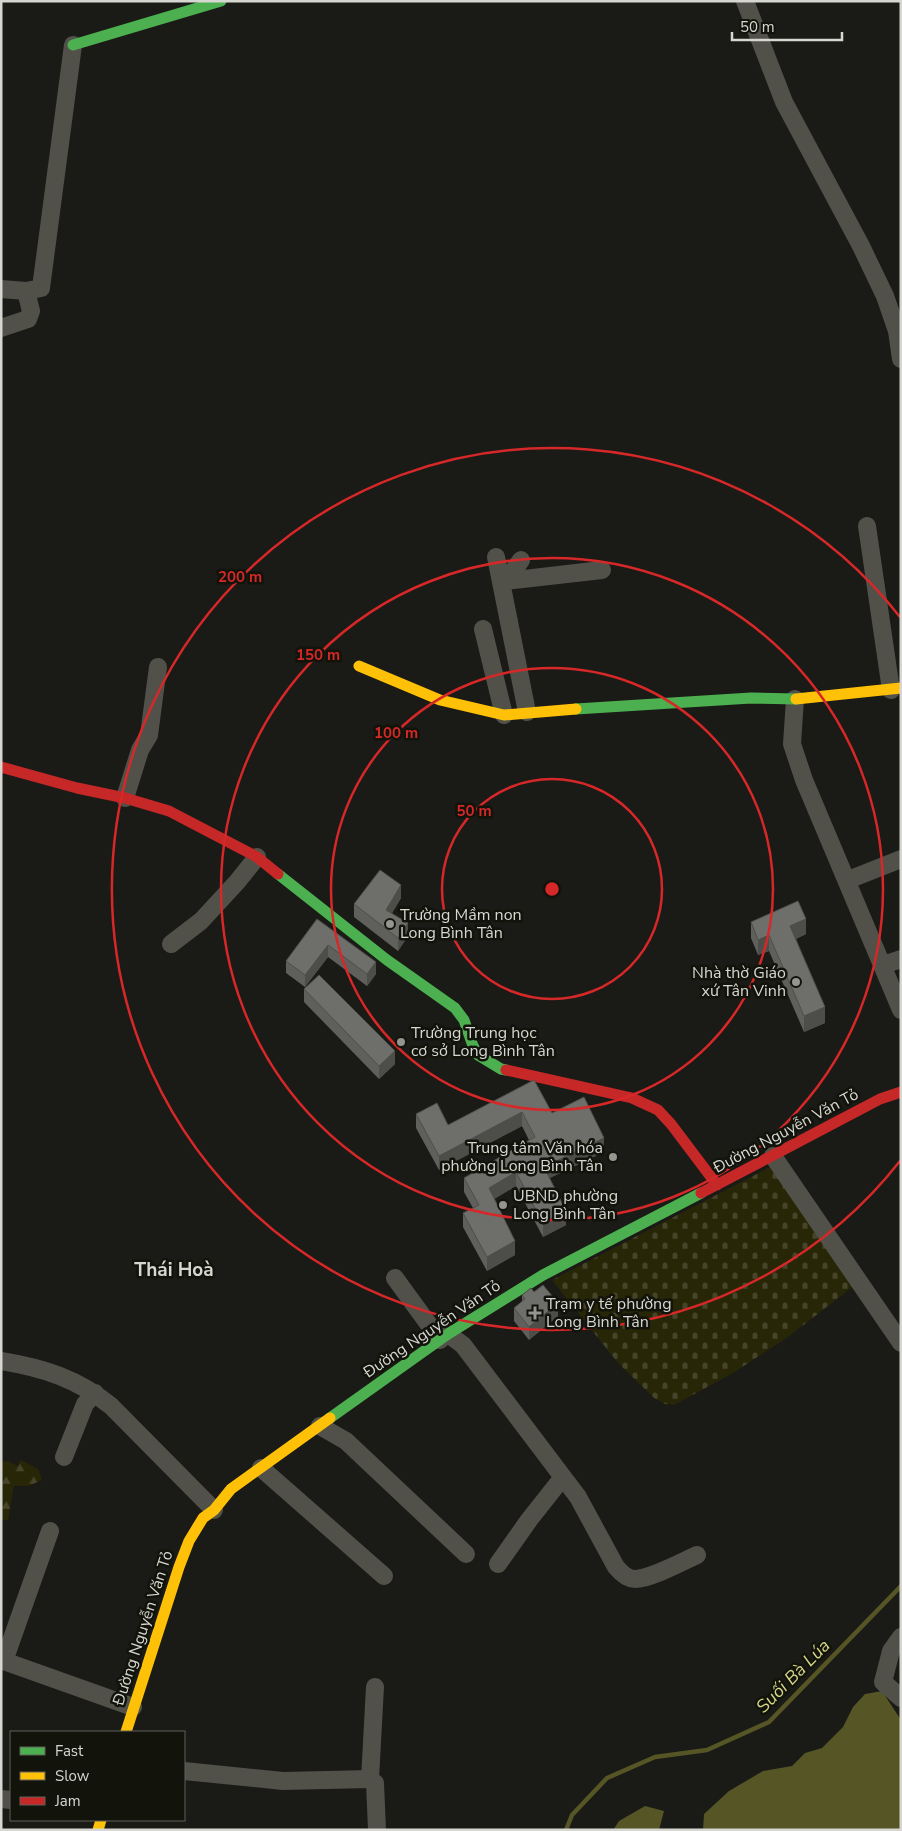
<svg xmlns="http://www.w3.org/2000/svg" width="902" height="1831" font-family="'Nunito Sans',sans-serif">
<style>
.forest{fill:url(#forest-firs)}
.cemetery{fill:url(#cemetery-stones)}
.water{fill:#555526}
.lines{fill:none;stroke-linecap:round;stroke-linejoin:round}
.stream{stroke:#555526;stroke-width:4.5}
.street{stroke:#51514a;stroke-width:18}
.fast{stroke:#4caf50;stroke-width:11}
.slow{stroke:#ffc107;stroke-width:11}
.jam{stroke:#c62828;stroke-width:11}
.wall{fill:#5f5f5b}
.shaded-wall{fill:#4d4d4a}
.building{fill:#6e6e6a;stroke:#4d4d4a}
.ring{fill:none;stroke:#d62828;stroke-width:2.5}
.poi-dot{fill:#959590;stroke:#12130b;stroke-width:2}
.labels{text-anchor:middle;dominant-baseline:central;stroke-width:5;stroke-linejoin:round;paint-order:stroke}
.poi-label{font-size:16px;fill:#d7d7d2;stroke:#12130b;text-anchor:start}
.street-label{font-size:16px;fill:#d7d7d2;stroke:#12130b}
.water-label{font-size:18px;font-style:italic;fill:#d5d686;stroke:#12130b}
.quarter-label{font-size:19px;font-weight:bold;fill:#d7d7d2;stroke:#12130b}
.centre{fill:#d62828;stroke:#12130b;stroke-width:2.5}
.ring-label{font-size:15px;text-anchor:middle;font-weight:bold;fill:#d62828;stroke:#12130b;stroke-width:5;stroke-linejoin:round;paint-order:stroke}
</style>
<defs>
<pattern id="forest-firs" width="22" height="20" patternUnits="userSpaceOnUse" patternTransform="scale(1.25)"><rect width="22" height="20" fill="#272607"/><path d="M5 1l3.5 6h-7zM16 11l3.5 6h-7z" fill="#46452a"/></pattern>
<pattern id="cemetery-stones" width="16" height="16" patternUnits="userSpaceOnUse" patternTransform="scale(1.25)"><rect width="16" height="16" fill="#272607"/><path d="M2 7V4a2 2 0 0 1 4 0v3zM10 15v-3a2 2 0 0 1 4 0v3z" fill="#46452a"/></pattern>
</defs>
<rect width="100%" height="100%" fill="#1a1a16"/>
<!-- forest -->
<path class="forest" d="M21,1460L38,1469L42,1480L29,1486H14L8,1520H1V1462L8,1461L17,1466Z"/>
<!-- cemetery -->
<path class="cemetery" d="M774,1165L855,1285L788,1337L733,1373L674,1405L665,1404L654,1398L618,1363L552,1280Z"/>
<!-- water -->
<path class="water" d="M882,1691L901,1720V1830H703L704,1814L729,1791L763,1771L792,1766L805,1753L822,1748L843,1727L853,1707L865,1694Z
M645,1806L664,1811L659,1830H613L619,1821Z"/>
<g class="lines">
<!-- stream -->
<path class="stream" d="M566,1830L572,1815L607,1778L655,1757L707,1750L769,1722L901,1586"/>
<!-- street -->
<path class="street" d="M745,1L784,102L861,246L885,296L897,331L901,359
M1,289L26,291
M1,328L28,319L31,311L26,291L41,288L73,45
M867,526L891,690
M496,557L527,712
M506,581L602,570
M502,587L521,560
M483,629L504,715
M795,699L792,744L804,780L901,1010
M125,798L140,750L149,735L158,667
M848,880L901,859
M171,944L201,921L237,882L257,857
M883,965L901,959
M773,1156L901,1343
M395,1278L440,1340
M448,1334L463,1345L578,1497L616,1567C621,1573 627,1579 635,1579C650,1579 682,1562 697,1555
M1,1361C44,1368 78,1379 111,1406L214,1510
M320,1426L346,1441L466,1554
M64,1457L85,1404L95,1393
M261,1468L384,1576
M498,1564L529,1520L563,1477
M901,1637L891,1651L883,1682L901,1698
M1,1660L133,1707
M4,1661L50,1531
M184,1771L283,1781L370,1779L375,1783L377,1830
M370,1779L375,1687
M1,1799L11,1800"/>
<!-- fast -->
<path class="fast" d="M73,45L221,1
M576,709L751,698L796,699
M278,874L387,960L455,1008L464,1020L473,1046L478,1055L501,1069L506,1070
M330,1418L448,1334L543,1275L701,1193"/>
<!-- slow -->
<path class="slow" d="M359,666L440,700L504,715L576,709
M796,699L901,688
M126,1732L179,1567L189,1541L203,1518L214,1510L231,1489L330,1418
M98,1830L101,1820"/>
<!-- jam -->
<path class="jam" d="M1,767L77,788L125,798L169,811L257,857L278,874
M506,1070L632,1098L658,1110L671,1124L717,1185
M701,1193L880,1099L901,1092"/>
</g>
<!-- wall -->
<path class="wall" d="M401,898L392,913L408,936L398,951L354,917V904Z
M317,919L376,974L367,986L328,957L305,987L286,973V961Z
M751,922L806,934L796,939L825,1023L804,1032L769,951L758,955L751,938Z
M304,989L395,1064L379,1079L304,1002Z
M534,1080L552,1113L604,1152L549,1178L566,1225L543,1237L516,1186L494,1199L515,1255L487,1271L463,1227V1213L473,1208L464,1192V1178L529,1140L522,1126L439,1170L416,1128V1114L448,1125Z
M534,1292L558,1316L529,1340L514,1321V1308L522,1302V1295Z"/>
<!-- shaded-wall -->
<path class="shaded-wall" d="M401,885V898L386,923V910Z
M806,919V934L790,941V926Z
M408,923V936L398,951V938Z
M769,935V951L758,955V940Z
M328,945V957L305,987V975Z
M376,962V974L367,986V974Z
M825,1007V1023L804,1032V1016Z
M395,1051V1064L379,1079V1066Z
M522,1112V1126L439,1170V1156Z
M604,1138V1152L544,1181V1167Z
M516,1172V1186L489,1202V1188Z
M566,1211V1225L543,1237V1223Z
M515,1241V1255L487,1271V1257Z
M558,1303V1316L529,1340V1327Z"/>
<!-- building -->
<path class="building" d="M380,870L401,885L386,910L408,923L398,938L354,904Z
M798,901L806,919L790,926L825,1007L804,1016L769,935L758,940L751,922Z
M317,919L376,962L367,974L328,945L305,975L286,961Z
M319,975L395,1051L379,1066L304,989Z
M534,1080L552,1113L584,1097L604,1138L544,1167L566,1211L543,1223L516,1172L489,1188L515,1241L487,1257L463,1213L479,1205L464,1178L535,1137L522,1112L439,1156L416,1114L437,1103L448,1125Z
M543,1285L558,1303L529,1327L514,1308L525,1299L522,1295L531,1288L534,1292Z"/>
<!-- distance rings -->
<g class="ring">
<circle cx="552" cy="889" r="110"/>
<circle cx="552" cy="889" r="221"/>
<circle cx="552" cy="889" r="331"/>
<path d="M900 1161A441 441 0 1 1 900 617"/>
</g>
<!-- markers -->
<g class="poi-dot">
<circle cx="390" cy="924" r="5"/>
<circle cx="796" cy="982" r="5"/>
<circle cx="401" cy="1042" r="5"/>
<circle cx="613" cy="1157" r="5"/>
<circle cx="503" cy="1205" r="5"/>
<path d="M532.5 1305.5h5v5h5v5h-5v5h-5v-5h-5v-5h5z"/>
</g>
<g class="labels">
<!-- poi labels -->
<g class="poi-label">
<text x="400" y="915">Trường Mầm non<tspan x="400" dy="18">Long Bình Tân</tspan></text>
<text x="786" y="973" text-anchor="end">Nhà thờ Giáo<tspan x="786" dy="18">xứ Tân Vinh</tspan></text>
<text x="411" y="1033">Trường Trung học<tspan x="411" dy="18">cơ sở Long Bình Tân</tspan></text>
<text x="603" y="1148" text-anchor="end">Trung tâm Văn hóa<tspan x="603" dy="18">phường Long Bình Tân</tspan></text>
<text x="513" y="1196">UBND phường<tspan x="513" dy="18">Long Bình Tân</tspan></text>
<text x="546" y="1304">Trạm y tế phường<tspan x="546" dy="18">Long Bình Tân</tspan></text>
</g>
<!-- street labels -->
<g class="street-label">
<text transform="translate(786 1131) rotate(-28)">Đường Nguyễn Văn Tỏ</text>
<text transform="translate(432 1329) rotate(-34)">Đường Nguyễn Văn Tỏ</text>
<text transform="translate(143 1628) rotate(-72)">Đường Nguyễn Văn Tỏ</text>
</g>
<!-- water labels -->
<g class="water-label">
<text transform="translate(793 1676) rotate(-45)">Suối Bà Lúa</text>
</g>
<!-- quarter labels -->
<g class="quarter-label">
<text x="174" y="1270">Thái Hoà</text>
</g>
</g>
<circle cx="552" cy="889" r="8" class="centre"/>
<g class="ring-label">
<text x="240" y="582">200 m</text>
<text x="318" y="660">150 m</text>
<text x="396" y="738">100 m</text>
<text x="474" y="816">50 m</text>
</g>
<!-- border -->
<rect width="902" height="1831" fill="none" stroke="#d7d7d2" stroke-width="5"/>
<!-- legend -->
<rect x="10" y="1731" width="175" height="90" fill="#12130b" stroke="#61615b"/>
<rect x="20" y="1747" width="25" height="8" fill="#4caf50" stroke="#61615b"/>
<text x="55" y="1756" font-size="15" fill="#d7d7d2">Fast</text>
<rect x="20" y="1772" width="25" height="8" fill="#ffc107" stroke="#61615b"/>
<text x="55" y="1781" font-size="15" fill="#d7d7d2">Slow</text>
<rect x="20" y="1797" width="25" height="8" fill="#c62828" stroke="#61615b"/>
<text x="55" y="1806" font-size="15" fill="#d7d7d2">Jam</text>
<!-- scale -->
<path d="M732 32v8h110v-8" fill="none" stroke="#d7d7d2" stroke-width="2.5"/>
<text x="740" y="32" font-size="15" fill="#d7d7d2" stroke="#12130b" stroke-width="4" paint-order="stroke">50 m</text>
</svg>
